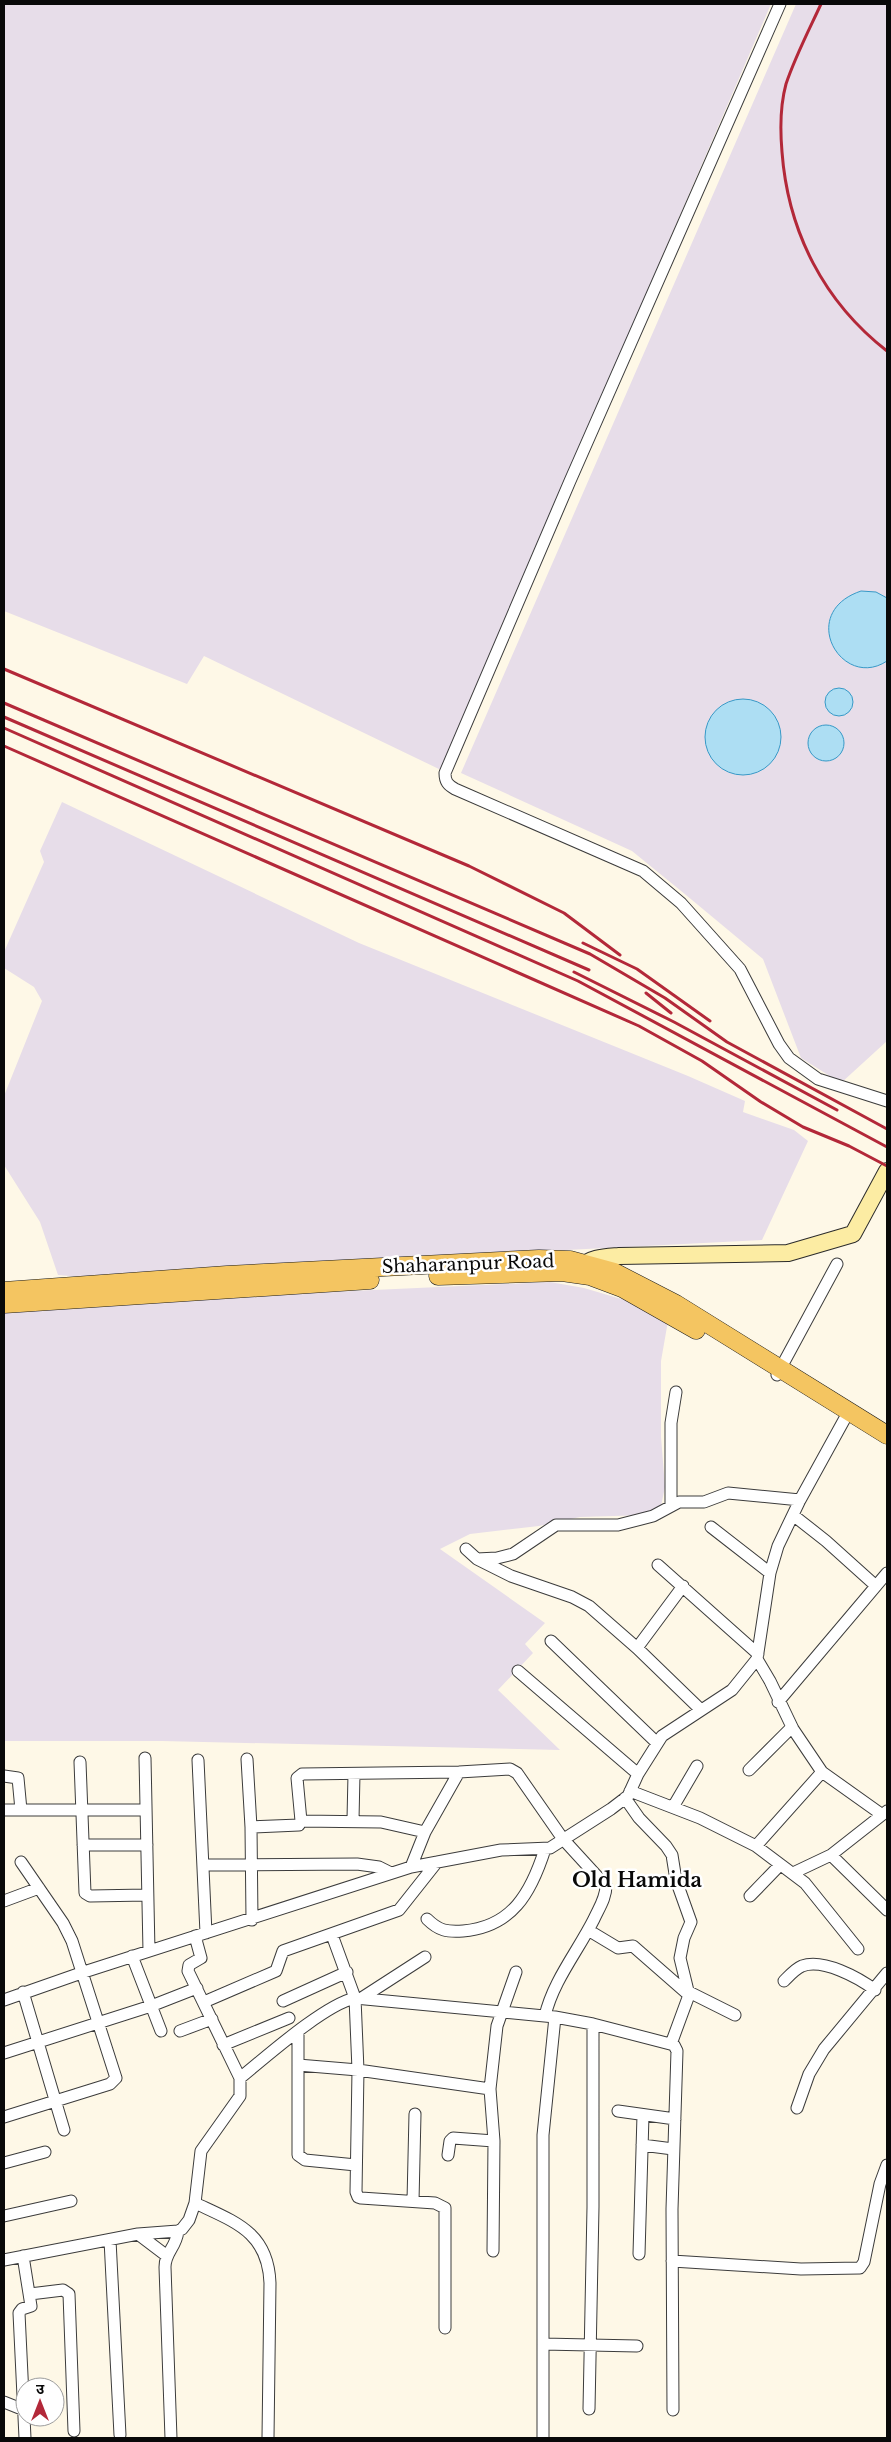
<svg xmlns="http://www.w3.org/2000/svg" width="891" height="2442" font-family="'Libre Baskerville','Noto Sans Devanagari',serif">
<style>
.industrial{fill:#e7dde9}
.water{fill:#addef3;stroke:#3799c7}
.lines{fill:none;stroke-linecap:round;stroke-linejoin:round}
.minor-casing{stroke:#3c3c3c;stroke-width:13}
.secondary-casing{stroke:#2b2b2b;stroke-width:18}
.primary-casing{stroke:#1a1a1a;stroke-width:19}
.minor{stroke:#fff;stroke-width:11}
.secondary{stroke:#fceca3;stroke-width:16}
.primary{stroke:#f4c561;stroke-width:18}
.rail{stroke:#b32839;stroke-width:3}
.labels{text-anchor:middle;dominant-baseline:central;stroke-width:5;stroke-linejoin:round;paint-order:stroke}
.street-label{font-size:18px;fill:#090909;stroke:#fff}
.quarter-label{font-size:20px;font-weight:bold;fill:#090909;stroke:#fff}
</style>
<rect width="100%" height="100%" fill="#fef8e7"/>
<!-- industrial -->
<path class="industrial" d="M4,4H771L441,770L204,656L187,684L4,611Z
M796,4H887V1041L841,1083L801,1058L763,959L686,895L632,851L461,773Z
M62,802L359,943L688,1076L745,1101L743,1112L794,1130L808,1141L762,1240L452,1256L103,1279L58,1275L40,1222L4,1165V1096L42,1001L34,987L4,968V952L44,862L40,851Z
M550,1282L584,1288L628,1301L668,1321L661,1361V1437L665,1487L661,1506L647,1515L580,1517L539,1526L470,1534L440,1549L545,1623L525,1644L533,1653L498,1690L560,1750L162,1741H4V1312L308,1293Z"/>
<!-- water -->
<path class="water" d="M861,591L876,592L887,598V661C842,691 796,613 861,591Z
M825 702a14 14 0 1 1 28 0a14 14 0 1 1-28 0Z
M705 737a38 38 0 1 1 76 0a38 38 0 1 1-76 0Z
M808 743a18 18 0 1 1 36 0a18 18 0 1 1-36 0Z"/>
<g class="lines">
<defs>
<path id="minor" d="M780,4L570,481L445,773C445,782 448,785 455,789L643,871L681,903L740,969L779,1044L789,1058L818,1079L887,1101
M777,1375L837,1264
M671,1505V1423L676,1392
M793,1515L826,1541L876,1586
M711,1527L770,1573
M466,1549L477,1559L511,1576L572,1597L589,1606L637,1648L701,1710
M477,1559L497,1558L513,1554L556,1525H618L653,1516L679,1502H704L728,1493L800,1500
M658,1565L758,1654
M551,1641L656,1742
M637,1648L683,1586
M757,1659L770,1681L793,1729L822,1772L881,1814
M518,1671L638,1774
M778,1702L887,1573
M145,1758L149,1951
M247,1759L251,1827L252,1920
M198,1760L206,1933
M80,1762L85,1893L90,1896L147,1895
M749,1770L792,1727
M4,1776L18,1778L21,1810
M630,1791L700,1818L756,1846L805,1883L858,1949
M625,1798L639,1818L666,1846L672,1855L676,1880L691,1922L684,1938L680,1958L689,1995L671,2044
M673,1807L697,1766
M4,1810H146
M353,1820L354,1774
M301,1821L381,1822L425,1832
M251,1827L299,1825L301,1821L297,1778L302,1774L459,1772L510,1769L517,1773L563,1839L606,1886C606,1898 599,1908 594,1919C578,1951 553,1981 545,2016
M83,1845H147
M756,1846L822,1772
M831,1855L887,1910
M203,1865L357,1864L379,1867L391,1873
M411,1867L425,1832L459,1772
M793,1873L831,1855L887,1811
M750,1896L780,1865
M4,1901L39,1888
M427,1919C439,1931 447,1932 463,1931C512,1927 531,1893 545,1849
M588,1930L618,1948L633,1946L689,1995
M332,1935L355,1998L358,2070L356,2192L358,2197L361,2198L435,2203L445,2208V2328
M132,1956L161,2031
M784,1981C789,1976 795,1969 802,1966C823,1958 859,1978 875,1990
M23,1992L64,2130
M689,1992L735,2015
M360,1999L425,1957
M4,2000L84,1972L411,1867L501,1850L550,1848L611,1809L628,1796L638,1774L662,1736L732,1690L757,1659L770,1573L778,1546L800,1500L849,1411
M283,2001L347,1972
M204,2002L276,1971L283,1951L399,1910L437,1862
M180,2031L212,2019
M298,2032V2155L305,2160L356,2165
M223,2045L289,2018
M4,2053L151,2006L197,1988
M298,2065L358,2070L490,2089
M240,2078C266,2057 324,2005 355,1998L555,2017L593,2024L674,2045L677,2051L672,2209L673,2410
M797,2108L809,2074L824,2049L887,1973
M618,2111L675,2119
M4,2117L110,2084L116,2078L72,1941L63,1923L21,1862
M642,2145L673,2149
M448,2155L450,2141L453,2138L494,2141
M4,2163L45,2152
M413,2201L415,2114
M195,2203C235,2222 268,2232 270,2283L268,2438
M4,2216L71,2201
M138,2234L167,2256
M110,2240L120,2435
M493,2251L494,2141L490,2089L497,2026L516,1972
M639,2254L643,2115
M23,2256L31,2306L22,2309L19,2313L25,2438
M4,2260L138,2234L178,2231L182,2229L189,2220L195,2203L201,2151L240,2096V2078L188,1971L189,1965L201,1958L195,1936
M672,2261L801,2269L860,2268L864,2262L880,2184L887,2165
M30,2294L63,2290L69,2294L74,2431
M543,2344L637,2346
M4,2402L24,2410
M589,2409L593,2207V2024
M171,2438L165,2267C165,2252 176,2248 178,2231
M543,2438V2135L555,2017"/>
<path id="secondary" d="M581,1268C589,1257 607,1257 619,1256L788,1253L853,1234L887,1171"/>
<path id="primary" d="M438,1276L562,1272L590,1276L622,1288L696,1330
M4,1291L227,1275L539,1259L570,1260L614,1272L676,1304L887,1435
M4,1304L370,1280"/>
</defs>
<!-- minor casing -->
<use href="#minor" class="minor-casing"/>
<!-- secondary casing -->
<use href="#secondary" class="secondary-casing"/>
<!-- primary casing -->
<use href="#primary" class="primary-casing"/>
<!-- minor -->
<use href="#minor" class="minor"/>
<!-- secondary -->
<use href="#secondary" class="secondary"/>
<!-- primary -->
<use href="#primary" class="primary"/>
<!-- rail -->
<path class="rail" d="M821,4C809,30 795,57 786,84C780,106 780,129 782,152C788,232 824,302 887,351
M4,669L469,866L564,913L620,955
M4,703L590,954L665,998L727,1042L887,1129
M4,717L589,970
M4,728L578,981L887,1147
M4,746L639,1026L702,1061L761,1102L803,1127L849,1146L887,1166
M583,943L637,969L710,1021
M574,972L674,1022L837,1110
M646,993L671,1013"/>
</g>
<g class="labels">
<!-- street labels -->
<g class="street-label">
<text transform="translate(468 1264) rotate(-2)">Shaharanpur Road</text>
</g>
<!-- quarter labels -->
<g class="quarter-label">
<text x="637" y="1880">Old Hamida</text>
</g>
</g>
<!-- border -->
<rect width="891" height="2442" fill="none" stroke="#090909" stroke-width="10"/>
<!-- north arrow -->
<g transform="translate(40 2402)"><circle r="24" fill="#ffffff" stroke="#9d9d9d"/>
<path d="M0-4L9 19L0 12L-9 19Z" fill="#b32839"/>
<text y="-8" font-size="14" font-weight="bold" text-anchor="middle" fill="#090909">उ</text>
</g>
</svg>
